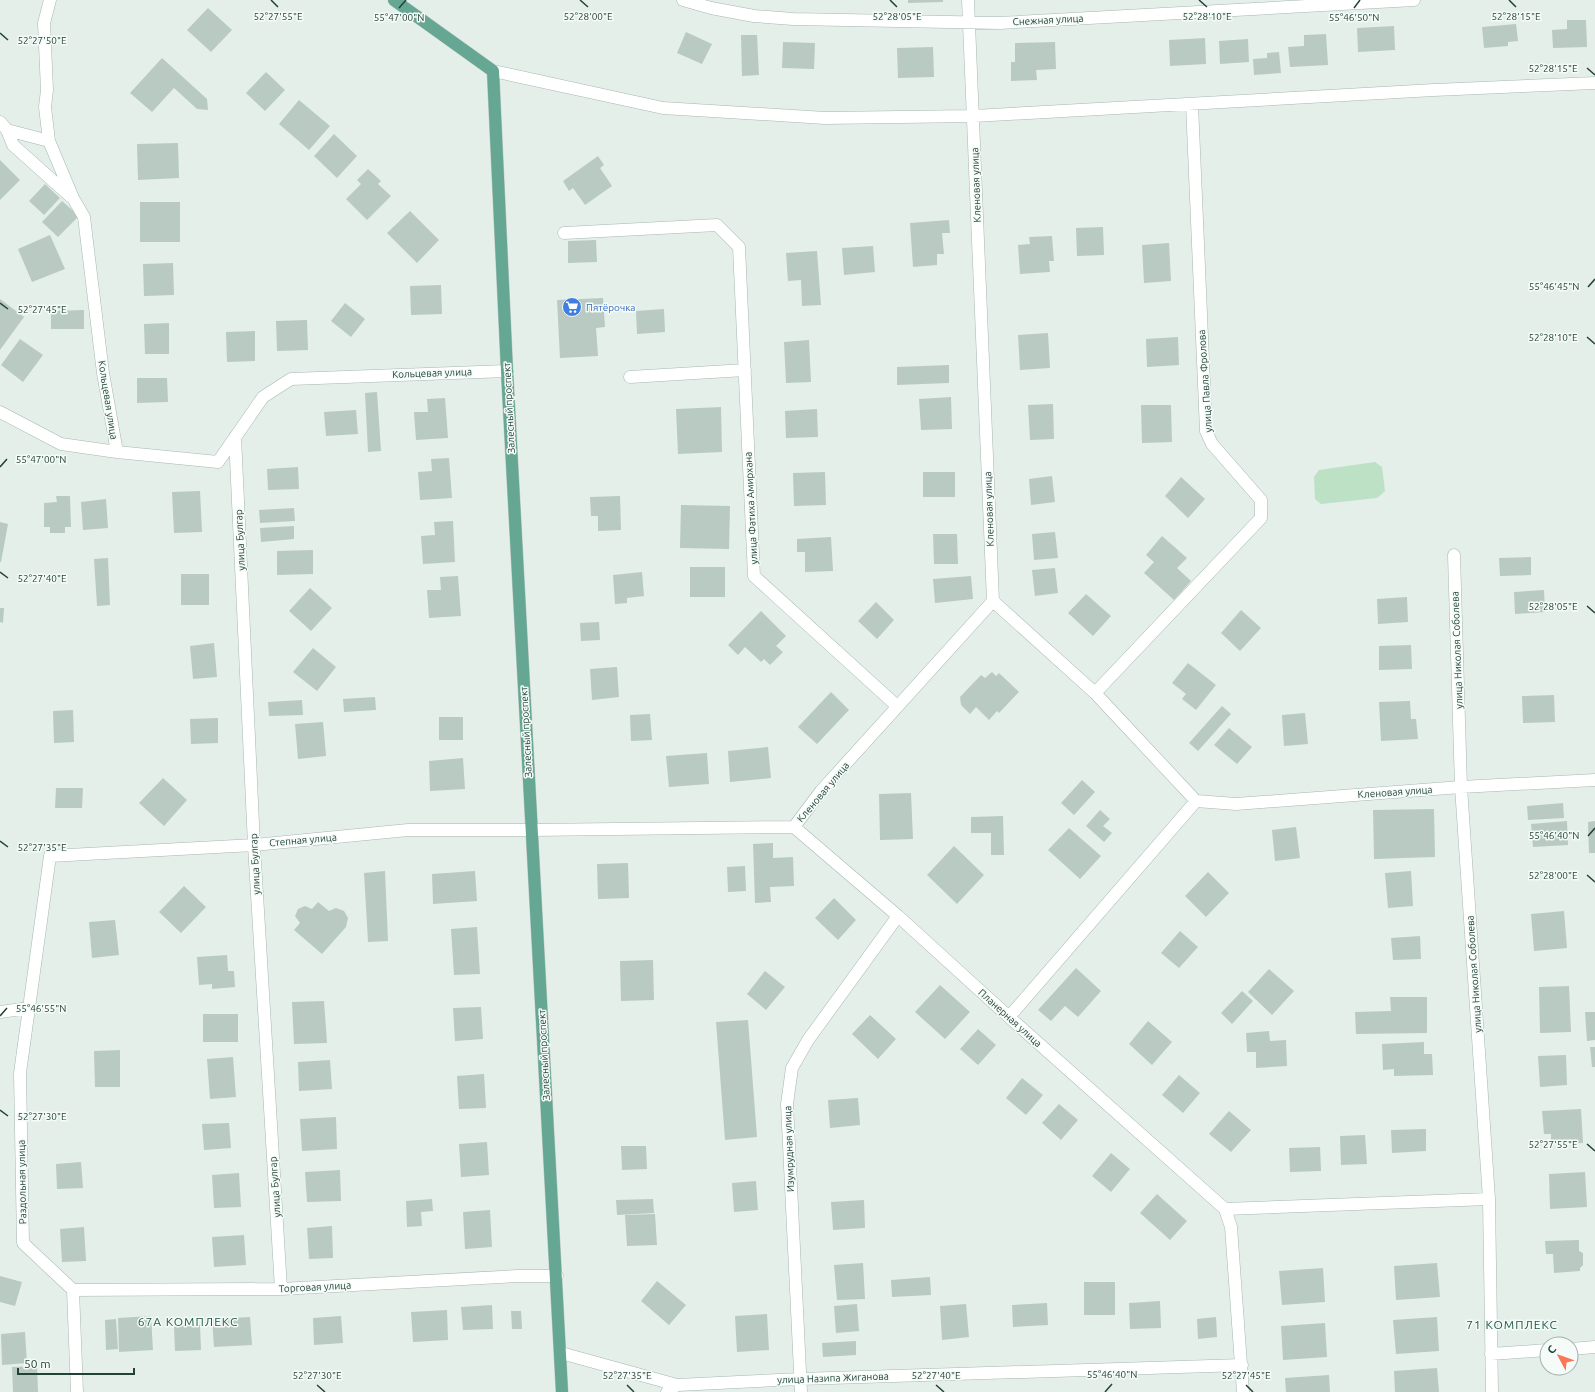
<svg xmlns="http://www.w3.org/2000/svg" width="1595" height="1392" font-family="Ubuntu,sans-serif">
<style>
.green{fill:#bce1c4}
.building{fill:#b9cac2}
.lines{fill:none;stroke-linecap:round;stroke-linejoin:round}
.minor-casing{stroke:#a6b8b0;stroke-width:13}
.major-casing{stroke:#c1cac7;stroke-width:13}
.minor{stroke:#fff;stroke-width:12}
.major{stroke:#66a793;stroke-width:12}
.ticks{fill:none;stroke:#224238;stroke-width:1.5}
.labels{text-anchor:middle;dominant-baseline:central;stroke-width:3;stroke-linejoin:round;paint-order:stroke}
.street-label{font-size:10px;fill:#224238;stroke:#f5fbf8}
.shop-label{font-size:10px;fill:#366cbe;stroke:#f5fbf8;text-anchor:start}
.quarter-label{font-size:12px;letter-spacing:1px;fill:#1c5645;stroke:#f5fbf8}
.ticks-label{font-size:10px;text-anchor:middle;fill:#224238;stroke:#f5fbf8;stroke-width:3;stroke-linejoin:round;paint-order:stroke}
</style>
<rect width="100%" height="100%" fill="#e4efe9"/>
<!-- green -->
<path class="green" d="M1375,462L1382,467L1385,491L1377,498L1321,504L1315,499L1314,477L1319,470Z"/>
<!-- building -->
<path class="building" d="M908,0H943V2L908,3Z
M208,8L232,30L211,52L187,30Z
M1567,20H1586L1587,47L1553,48L1552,30L1567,29Z
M1516,24L1518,41L1508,42V46L1484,48L1482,27Z
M1394,26L1395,50L1358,52L1357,28Z
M686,32L712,44L702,64L677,53Z
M1326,34L1328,65L1290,67L1288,47L1304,46V35Z
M741,35H757L759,75L742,76Z
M1205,38L1206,64L1170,66L1169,40Z
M1248,39L1249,62L1220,64L1219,41Z
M783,42L815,43L814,69L782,68Z
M1055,42L1056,69L1036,70L1037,80L1011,81V62H1015V43Z
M933,47L934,77L898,78L897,48Z
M1279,52L1281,73L1254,75L1253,59L1267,58V53Z
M162,58L207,99L208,110L197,109L174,88L152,112L130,93Z
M266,72L285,90L265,111L246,93Z
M299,100L330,126L309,150L279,124Z
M334,134L357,156L337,178L314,156Z
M178,143L179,178L138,180L137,144Z
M598,156L604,165L600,168L612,186L585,205L573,188L569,191L563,181Z
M0,160L20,180L0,200Z
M368,169L381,181L378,184L391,196L367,220L346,199L361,184L357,180Z
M45,184L60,198L44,215L29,201Z
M62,201L79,216L58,237L42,222Z
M140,202H180V242H140Z
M410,211L439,240L417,263L387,233Z
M949,220L950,233H942L944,254H937V265L913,267L910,223Z
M1103,227L1104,255L1077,256L1076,228Z
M50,235L65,269L32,282L18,249Z
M1052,236L1054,261H1049L1050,272L1020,274L1018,245L1030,244L1029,237Z
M596,240L597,262L568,263V241Z
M1169,243L1171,281L1144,283L1142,245Z
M873,246L875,272L844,275L842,248Z
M817,251L821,305L802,306L801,280L788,281L786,253Z
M173,263L174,295L144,296L143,264Z
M441,285L442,314L411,315L410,286Z
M603,298L605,327L596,328L598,356L560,358L557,300Z
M0,299L24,317L0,350Z
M345,303L365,319L351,337L331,321Z
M664,309L665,332L637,334L636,311Z
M84,310V329H51V311Z
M307,320L308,350L277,351L276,321Z
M169,323V354H145L144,324Z
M255,331V361L227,362L226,332Z
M1048,333L1050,368L1020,370L1018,335Z
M1178,337L1179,365L1147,367L1146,339Z
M20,339L43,355L23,382L1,365Z
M809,340L811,382L786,383L784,342Z
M949,365V383L897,385V367Z
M137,378H167L168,402L137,403Z
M377,392L381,451L368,452L365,393Z
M951,397L952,429L921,430L919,399Z
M445,398L448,438L416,440L414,412H428L427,399Z
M1053,404L1054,439L1030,440L1028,405Z
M1141,405H1171L1172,442L1142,443Z
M721,407L722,452L678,454L676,409Z
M817,409L818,437L786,438L785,411Z
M356,410L358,434L326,436L324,412Z
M449,458L452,498L420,500L418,472L432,471L431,459Z
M298,467L299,489L268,490L267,469Z
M825,472L826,505L794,506L793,473Z
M923,472H955V497H923Z
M1052,476L1055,502L1031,505L1029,479Z
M1181,477L1205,499L1188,518L1165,496Z
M200,491L202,532L174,533L172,492Z
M56,496H70L71,527H65V533H50V527H44V503L57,502Z
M620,496L621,530L598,531V516H591L590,497Z
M106,499L108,528L83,530L81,502Z
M681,505L730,506L729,549L680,548Z
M294,508L295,521L260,523L259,510Z
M453,521L455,562L423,564L421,536L435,535L434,522Z
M0,522L8,524L1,562H0Z
M294,526V539L261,542L260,528Z
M1055,532L1058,558L1034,560L1032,534Z
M933,534H957L958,564H934Z
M1162,536L1187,558L1177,568L1191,581L1174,600L1144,573L1154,562L1146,555Z
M831,537L833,571L805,572V552H797V539Z
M313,550V574L277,575V551Z
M1531,557V575L1500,576L1499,558Z
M108,558L110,605L97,606L94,559Z
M690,567H725V597H690Z
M1055,568L1058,593L1035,596L1032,570Z
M642,572L644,596L627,598V603L615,604L613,575Z
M181,574H209V605H181Z
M458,576L461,616L429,618L427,590H441L440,577Z
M971,576L973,599L935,603L933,579Z
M310,588L332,608L311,631L289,611Z
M1544,590L1545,612L1515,614L1514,592Z
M1086,594L1111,616L1093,636L1068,613Z
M1407,597L1408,622L1378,624L1377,599Z
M876,602L894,620L877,639L858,621Z
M0,608H4L3,623L0,622Z
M1241,610L1261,628L1240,651L1221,633Z
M761,611L786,636L776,646L783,652L770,665L764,659L761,662L745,647L738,655L728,645Z
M599,622L600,640L581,641L580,623Z
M214,643L217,677L193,679L190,646Z
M1411,645L1412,669L1379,670V646Z
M313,648L336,667L317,691L293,672Z
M1188,663L1216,685L1196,710L1182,699L1186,694L1172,683Z
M617,667L619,697L592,700L590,669Z
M992,672L996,676L999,673L1019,692L999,713L997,711L989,720L976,707L970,714L961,705L960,697L981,675L985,678Z
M831,692L849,710L817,744L798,727Z
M1554,695L1555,722L1523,723L1522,696Z
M375,697L376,710L344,712L343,699Z
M302,700L303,715L269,716L268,702Z
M1410,701L1411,719H1416L1418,739L1381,741L1379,702Z
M1222,706L1231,714L1198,751L1189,743Z
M73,710L74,742L54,743L53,711Z
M1305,713L1308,744L1284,746L1282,715Z
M650,714L652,740L631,741L630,715Z
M439,717H463V740H439Z
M218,718V743L191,744L190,719Z
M323,722L326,756L298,759L295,724Z
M1229,728L1252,747L1237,764L1214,745Z
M768,747L771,778L730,782L728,751Z
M707,753L709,784L669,787L666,756Z
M463,758L465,789L430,791L429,761Z
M163,778L187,800L164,826L139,803Z
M1082,780L1095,792L1074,815L1061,803Z
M56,788H83L82,808H55Z
M911,793L913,839L880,840L879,794Z
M1563,803L1564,818L1528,820L1527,806Z
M1434,809L1435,857L1374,859L1373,810Z
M1100,810L1110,819L1103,826L1112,833L1104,842L1086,826Z
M1003,816L1004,855H991V833H971V817Z
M1567,821L1568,845L1533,847L1531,824Z
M1595,821V853H1589L1588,822Z
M1296,827L1300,858L1275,861L1272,830Z
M1069,828L1101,856L1080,879L1048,850Z
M773,843V858L793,857L794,886L770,887L771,902L755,903L753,844Z
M954,846L984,875L957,904L927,875Z
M628,863L629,898L598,899L597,864Z
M745,866L746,891L728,892L727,867Z
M385,871L388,941L368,942L364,873Z
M475,871L477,901L433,904L432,874Z
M1411,871L1413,906L1388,908L1385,873Z
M1208,872L1229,893L1206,917L1185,896Z
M184,886L206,907L181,933L159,912Z
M834,898L856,920L838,940L815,918Z
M318,902L329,911L336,908L344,911L348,918L346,927L322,954L294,930L300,923L295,916L298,909L305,906L312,909Z
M1564,911L1567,948L1534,951L1531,914Z
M115,920L119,955L92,958L89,922Z
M477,927L480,974L454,975L451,929Z
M1180,931L1198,947L1179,968L1161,953Z
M1420,936L1421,959L1393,960L1391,938Z
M227,955L228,971H234L235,987L212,989V984L199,985L197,957Z
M653,960L654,1000L621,1001L620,961Z
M1076,968L1101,991L1078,1017L1065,1006L1051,1021L1038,1010Z
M1269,969L1294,991L1272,1015L1248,992Z
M765,971L785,987L766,1010L747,994Z
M940,985L970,1012L945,1039L915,1012Z
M1569,986L1571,1032L1540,1033L1539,987Z
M1242,991L1253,1001L1232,1024L1221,1013Z
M1390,997H1427V1033L1356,1034L1355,1012L1391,1011Z
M324,1001L327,1043L294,1044L292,1002Z
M481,1007L483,1039L455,1041L453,1008Z
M1585,1012H1595V1040L1587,1041Z
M203,1014H238V1042H203Z
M870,1015L896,1039L878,1059L852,1034Z
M748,1020L757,1137L725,1140L716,1022Z
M1148,1021L1172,1042L1152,1065L1129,1044Z
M978,1029L996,1045L978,1065L960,1049Z
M1269,1031L1270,1041L1286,1040L1287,1066L1256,1068V1052H1247L1246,1033Z
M1424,1042V1054H1432L1433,1075L1394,1076V1069L1383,1070L1382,1044Z
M1590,1047H1595V1067H1592Z
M120,1050V1087H95L94,1051Z
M1566,1055L1567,1085L1540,1087L1538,1056Z
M233,1057L236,1097L210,1099L207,1059Z
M330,1060L332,1089L299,1091L298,1062Z
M484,1074L486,1108L459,1109L457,1076Z
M1179,1075L1200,1093L1183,1113L1162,1095Z
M1022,1078L1043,1095L1026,1115L1006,1098Z
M858,1098L860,1125L830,1128L828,1100Z
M1059,1104L1078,1120L1061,1140L1042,1123Z
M1581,1109L1583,1143L1551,1144V1134H1544L1542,1111Z
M1229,1111L1251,1130L1231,1152L1209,1134Z
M336,1117L337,1149L302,1151L300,1119Z
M229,1123L231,1148L204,1150L202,1124Z
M1426,1129V1151L1392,1153L1391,1130Z
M1365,1135L1367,1164L1341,1165L1340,1136Z
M487,1142L489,1175L461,1177L459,1144Z
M621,1146H646L647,1169L622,1170Z
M1320,1147L1321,1171L1290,1172L1289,1148Z
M1111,1153L1130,1169L1111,1192L1092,1176Z
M81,1162L83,1188L57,1189L56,1164Z
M340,1170L341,1201L307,1202L305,1172Z
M1585,1172L1587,1207L1550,1209L1549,1174Z
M239,1173L241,1207L214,1208L212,1175Z
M756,1181L758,1210L734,1212L732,1183Z
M1157,1194L1187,1221L1170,1240L1140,1213Z
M432,1199L433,1211L421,1212L422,1226L407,1227L406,1201Z
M653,1199L654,1213L617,1215L616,1200Z
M864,1200L865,1228L833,1230L831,1202Z
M490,1210L492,1247L465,1249L463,1212Z
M655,1214L657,1245L627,1246L625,1215Z
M332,1226L333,1258L309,1259L307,1228Z
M84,1227L86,1261L62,1262L60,1229Z
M244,1235L246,1265L214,1267L212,1237Z
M1579,1240V1251L1583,1253V1265L1580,1268V1271L1554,1273L1553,1254H1546L1545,1241Z
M863,1263L865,1299L837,1300L834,1265Z
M1437,1263L1440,1297L1396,1300L1394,1266Z
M1323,1268L1325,1302L1282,1305L1279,1271Z
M0,1276L22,1282L15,1306L0,1302Z
M930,1277L931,1295L892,1297L891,1280Z
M657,1281L686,1305L669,1325L641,1301Z
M1084,1282H1115V1315H1084Z
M1160,1301L1161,1328L1130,1329L1129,1303Z
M1047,1303L1048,1325L1013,1327L1012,1305Z
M857,1304L859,1331L836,1333L834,1306Z
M966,1304L969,1337L942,1340L940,1306Z
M492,1305L493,1329L463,1330L461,1307Z
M447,1310L448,1340L413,1342L411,1312Z
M511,1311H521L522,1329H512Z
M767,1314L769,1350L737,1352L735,1316Z
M151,1316L153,1350L119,1352L118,1318Z
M341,1316L343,1343L314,1345L313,1318Z
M250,1317L252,1345L214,1347L212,1319Z
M1216,1317L1217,1337L1198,1339L1197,1319Z
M1437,1317L1439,1351L1396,1354L1393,1320Z
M116,1319L118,1349L106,1350L105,1320Z
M1325,1323L1327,1357L1283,1360L1281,1326Z
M200,1325L201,1350L175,1351L174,1326Z
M25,1332L27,1363L2,1365L1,1334Z
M856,1341V1355L823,1357L822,1343Z
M37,1366L38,1392H13L12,1367Z
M1437,1368L1439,1392H1395L1394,1371Z
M1329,1375L1330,1392H1286L1285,1378Z"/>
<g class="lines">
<defs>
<path id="minor" d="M50,0L44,23L47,90L45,107L49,141L73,198L84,217L103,373L117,452
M683,0L711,8L754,16L793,19L1000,23L1414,0
M493,71L663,108L825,118L974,116L1434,90L1595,83
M0,122L7,130L13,145L70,196
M7,130L49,141
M564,233L717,225L739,247L754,576L897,706
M630,377L745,370
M0,412L61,444L117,452L218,462L263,397L291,379L507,371
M235,437L254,845L281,1289
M1454,555L1461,787L1489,1199L1492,1392
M993,601L1095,693L1196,801L1009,1017
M1095,693L1261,518V500L1212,444L1206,431L1192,104
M1196,801L1236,804L1461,787L1595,780
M794,827L821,791L993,601L968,0
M794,827L898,916L1009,1017L1225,1209
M0,1012L29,1008
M1225,1209L1489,1199
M1225,1209L1231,1227L1243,1392
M73,1290L281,1289L517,1276H557
M1571,1349L1595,1347
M561,1353L677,1385
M1491,1354L1547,1350
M77,1392L73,1290L23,1243L20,1073L50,856L254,845L408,830H531L794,827
M667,1392L677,1385L800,1379L1242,1365
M801,1392L787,1104L792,1068L808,1040L898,916"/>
<path id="major" d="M394,0L493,71L507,371L562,1392"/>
</defs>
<!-- minor casing -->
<use href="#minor" class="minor-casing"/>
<!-- major casing -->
<use href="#major" class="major-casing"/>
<!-- minor -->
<use href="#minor" class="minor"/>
<!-- major -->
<use href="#major" class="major"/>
</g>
<!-- ticks -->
<path class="ticks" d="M271,0L278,7M580,0L588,7M890,0L897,7M1199,0L1207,7M1509,0L1516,7M399,8L406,0M1354,8L1360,0M0,33L8,40M1587,68L1595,75M1588,287L1595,279M0,303L8,309M1587,337L1595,344M0,467L7,459M0,572L8,578M1587,606L1595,613M1588,836L1595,828M0,841L8,847M1587,875L1595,882M0,1016L7,1008M0,1110L8,1116M1587,1144L1595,1151M317,1385L325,1392M627,1385L634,1392M936,1385L944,1392M1246,1385L1253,1392M1105,1392L1112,1384"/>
<!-- icons -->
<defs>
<symbol id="supermarket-disc" viewBox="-11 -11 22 22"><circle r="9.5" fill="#3f7fe0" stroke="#f5fbf8"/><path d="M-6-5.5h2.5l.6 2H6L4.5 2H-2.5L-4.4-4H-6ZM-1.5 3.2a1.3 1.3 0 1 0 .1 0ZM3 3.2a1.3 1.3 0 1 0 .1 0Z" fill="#fff"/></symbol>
</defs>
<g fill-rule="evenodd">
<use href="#supermarket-disc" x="561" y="296" width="22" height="22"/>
</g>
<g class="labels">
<!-- street labels -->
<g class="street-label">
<text transform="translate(1048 20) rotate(-3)">Снежная улица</text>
<text transform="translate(976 185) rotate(-92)">Кленовая улица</text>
<text transform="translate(432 373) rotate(-2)">Кольцевая улица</text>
<text transform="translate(1205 381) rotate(-94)">улица Павла Фролова</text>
<text transform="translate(108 400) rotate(81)">Кольцевая улица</text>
<text transform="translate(509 408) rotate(-93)">Залесный проспект</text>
<text transform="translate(751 508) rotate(-93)">улица Фатиха Амирхана</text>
<text transform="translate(989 509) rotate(-92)">Кленовая улица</text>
<text transform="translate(240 540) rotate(-93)">улица Булгар</text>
<text transform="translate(1457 650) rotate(-92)">улица Николая Соболева</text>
<text transform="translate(526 732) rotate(-93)">Залесный проспект</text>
<text transform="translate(823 792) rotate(-50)">Кленовая улица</text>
<text transform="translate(1395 792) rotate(-4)">Кленовая улица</text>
<text transform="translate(303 840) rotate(-5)">Степная улица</text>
<text transform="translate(255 864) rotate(-93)">улица Булгар</text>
<text transform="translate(1474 974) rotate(-94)">улица Николая Соболева</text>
<text transform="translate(1010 1018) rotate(42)">Планерная улица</text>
<text transform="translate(544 1055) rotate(-93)">Залесный проспект</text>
<text transform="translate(789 1149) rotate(-92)">Изумрудная улица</text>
<text transform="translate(22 1182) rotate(-91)">Раздольная улица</text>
<text transform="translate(275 1187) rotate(-94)">улица Булгар</text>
<text transform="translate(315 1287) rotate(-3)">Торговая улица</text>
<text transform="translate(833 1378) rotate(-2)">улица Назипа Жиганова</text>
</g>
<!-- shop labels -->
<g class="shop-label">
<text x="586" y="307">Пятёрочка</text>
</g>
<!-- quarter labels -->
<g class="quarter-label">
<text x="188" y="1321">67А КОМПЛЕКС</text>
<text x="1512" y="1324">71 КОМПЛЕКС</text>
</g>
</g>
<g class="ticks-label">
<text x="278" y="20">52°27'55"E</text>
<text x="588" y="20">52°28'00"E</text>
<text x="897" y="20">52°28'05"E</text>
<text x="1207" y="20">52°28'10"E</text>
<text x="1516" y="20">52°28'15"E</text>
<text x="399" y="21">55°47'00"N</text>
<text x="1354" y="21">55°46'50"N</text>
<text x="42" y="44">52°27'50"E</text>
<text x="1553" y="72">52°28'15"E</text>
<text x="1554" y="290">55°46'45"N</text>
<text x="42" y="313">52°27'45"E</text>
<text x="1553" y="341">52°28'10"E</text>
<text x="41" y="463">55°47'00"N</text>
<text x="42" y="582">52°27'40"E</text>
<text x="1553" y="610">52°28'05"E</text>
<text x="1554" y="839">55°46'40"N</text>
<text x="42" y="851">52°27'35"E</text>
<text x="1553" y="879">52°28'00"E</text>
<text x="41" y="1012">55°46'55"N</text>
<text x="42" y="1120">52°27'30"E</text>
<text x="1553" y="1148">52°27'55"E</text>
<text x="1112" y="1378">55°46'40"N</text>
<text x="317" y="1379">52°27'30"E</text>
<text x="627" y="1379">52°27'35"E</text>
<text x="936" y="1379">52°27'40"E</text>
<text x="1246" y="1379">52°27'45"E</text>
</g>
<!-- north arrow -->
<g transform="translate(1559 1356) rotate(311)"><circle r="19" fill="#f5fbf8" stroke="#a1b1ab"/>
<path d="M0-3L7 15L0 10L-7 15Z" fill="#fb7656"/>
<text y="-6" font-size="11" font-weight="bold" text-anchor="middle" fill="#224238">С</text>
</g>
<!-- scale -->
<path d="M18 1368v6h116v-6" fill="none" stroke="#224238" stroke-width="2"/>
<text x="24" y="1368" font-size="12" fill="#224238" stroke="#f5fbf8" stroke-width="3" paint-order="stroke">50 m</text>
</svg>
